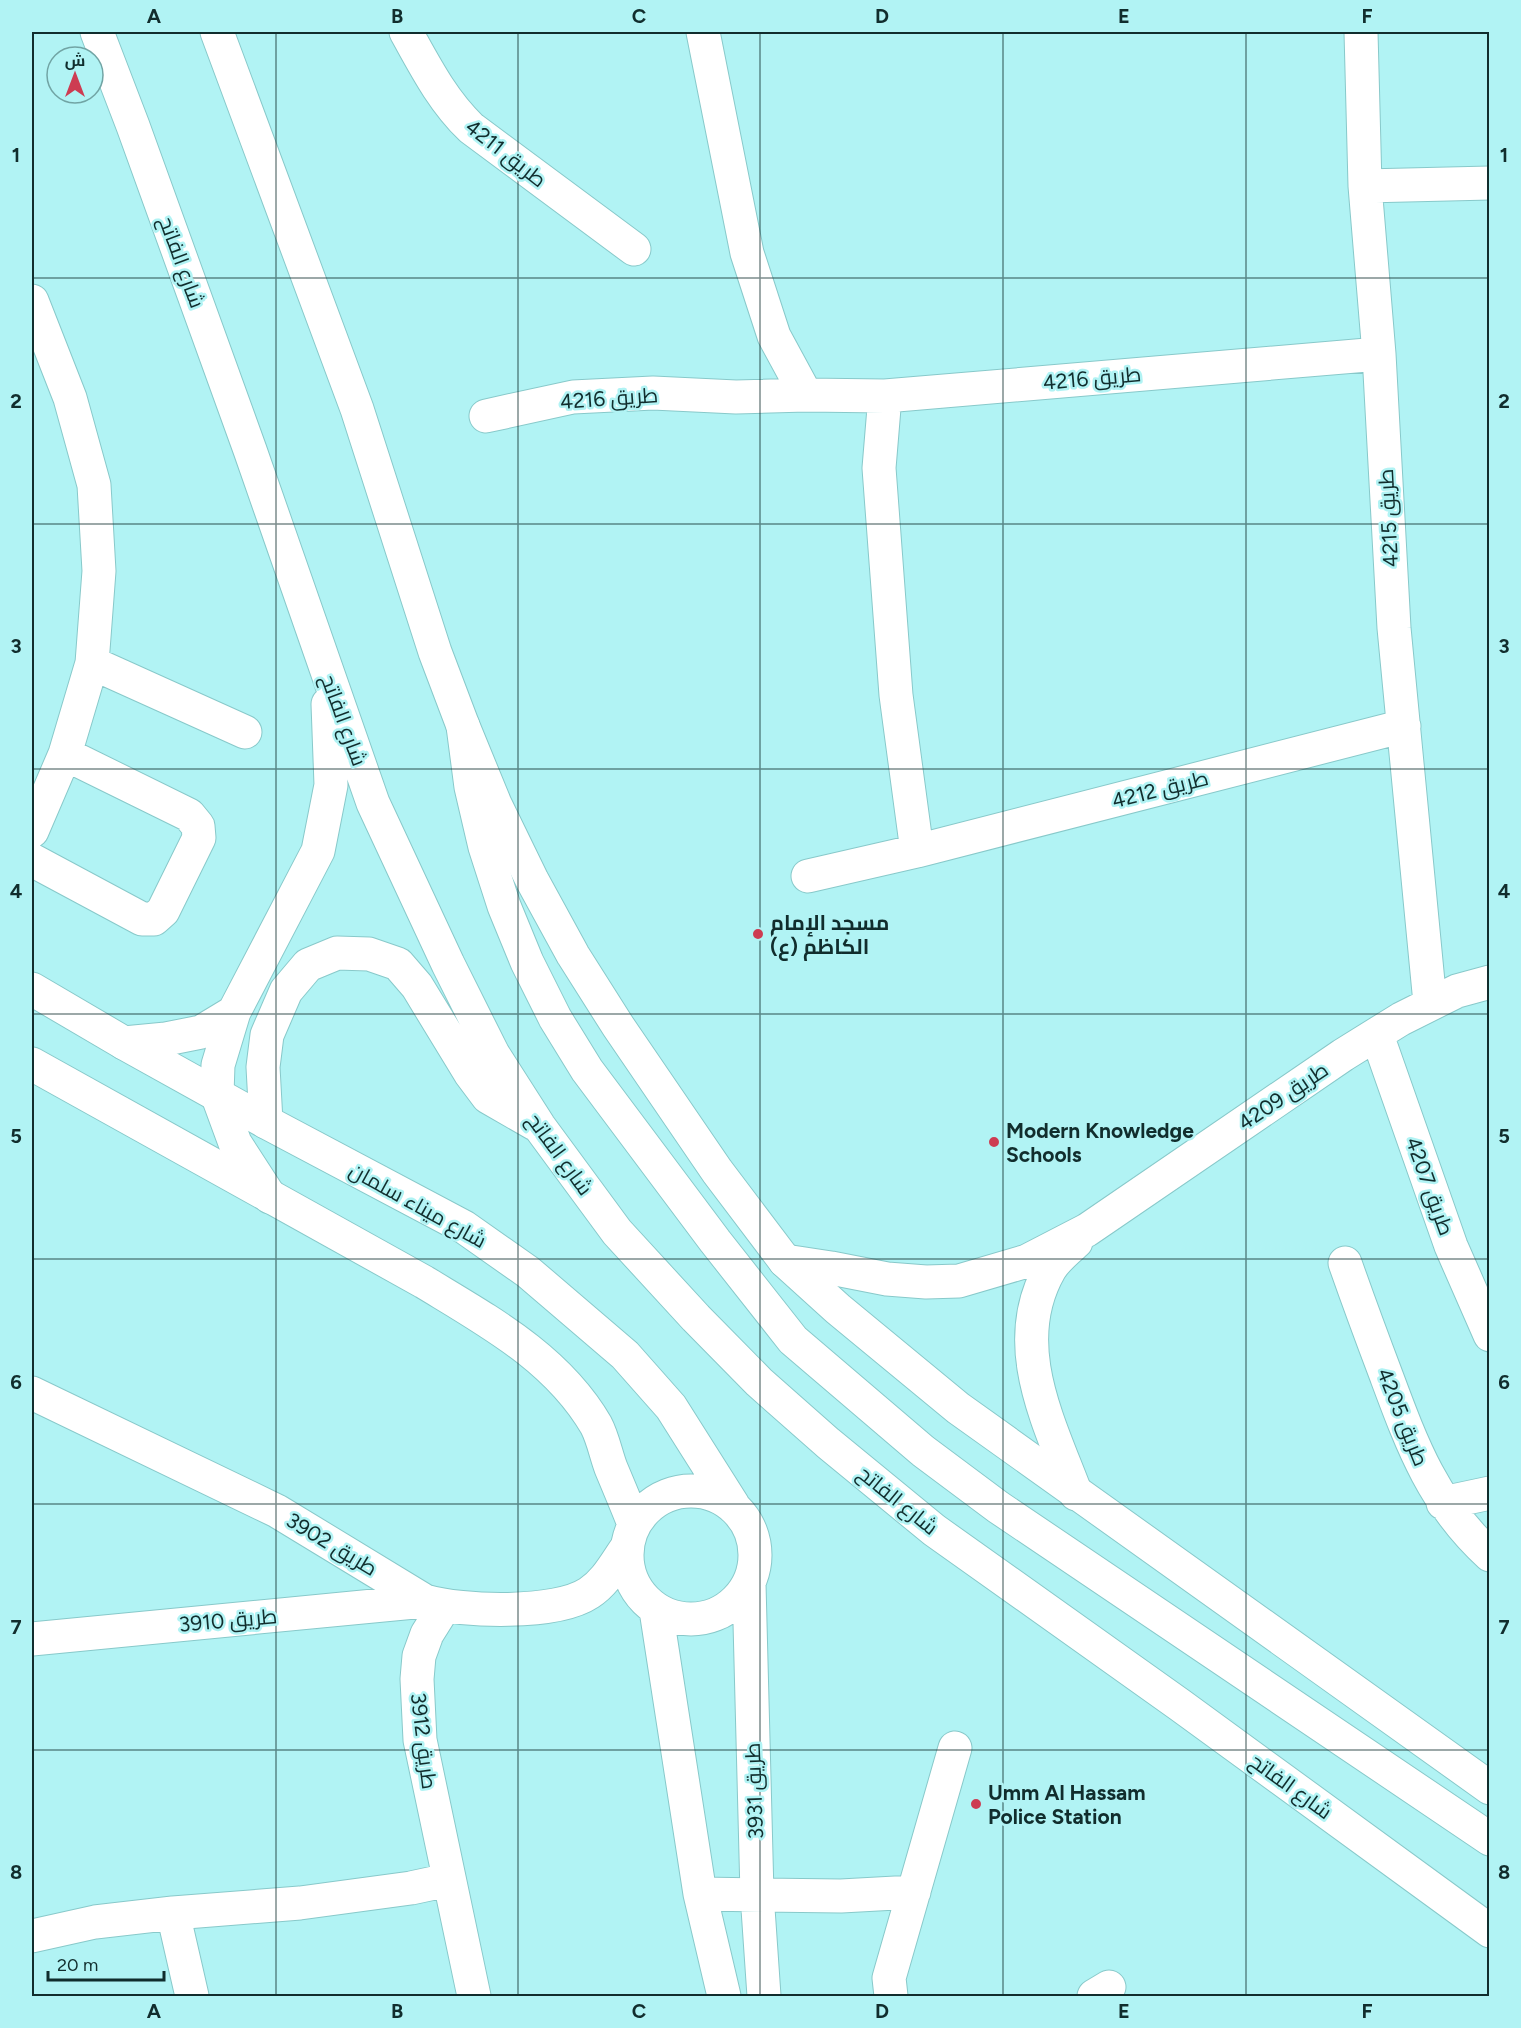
<svg xmlns="http://www.w3.org/2000/svg" width="1521" height="2028" font-family="Figtree,Cairo,sans-serif">
<style>
.lines{fill:none;stroke-linecap:round;stroke-linejoin:round}
.minor-casing{stroke:#88c9ca;stroke-width:35}
.major-casing{stroke:#88c9ca;stroke-width:35}
.highway-casing{stroke:#88c9ca;stroke-width:35}
.minor{stroke:#fff;stroke-width:33}
.major{stroke:#fff;stroke-width:33}
.highway{stroke:#fff;stroke-width:33}
.grid{fill:none;stroke:#112d2d;stroke-width:1.5;stroke-opacity:0.55}
.poi-dot{fill:#cd3c52;stroke:#b1f3f4;stroke-width:2}
.labels{text-anchor:middle;dominant-baseline:central;stroke-width:5;stroke-linejoin:round;paint-order:stroke}
.street-label{font-size:21px;fill:#112d2d;stroke:#b1f3f4}
.poi-label{font-size:21px;font-weight:bold;fill:#112d2d;stroke:#b1f3f4;text-anchor:start}
.neatline{fill:none;stroke:#112d2d;stroke-width:2}
.grid-label{font-size:20px;text-anchor:middle;font-weight:bold;fill:#112d2d}
</style>
<rect width="100%" height="100%" fill="#b1f3f4"/>
<g class="lines">
<defs>
<path id="minor" d="M406,32C425,66 442,100 471,128L634,249
M703,32L747,253L774,336L806,395
M1361,32L1365,186L1379,354L1394,628L1430,1003
M1365,186L1490,183
M32,301L70,398L94,485L99,571L92,663L65,754L32,831
M885,396L879,468L896,695L917,851
M486,416L573,397L653,393L736,397L806,395L885,396L1379,354
M92,663L245,732
M32,860L142,919H154L163,911L199,838L198,826L189,815L65,754
M808,876L917,851L1404,726
M32,989L124,1043L266,1122L464,1227L528,1272L625,1355L671,1407L733,1505
M1377,1035L1451,1246L1490,1335
M32,1064L424,1282C488,1321 557,1358 596,1425C603,1438 606,1455 611,1468C619,1487 627,1506 634,1524
M1076,1242C1067,1250 1056,1259 1050,1269C1007,1344 1049,1422 1076,1494
M785,1261L831,1268L887,1279L926,1282L959,1281L1027,1261L1087,1230L1343,1055L1401,1019L1457,991L1490,982
M1345,1263C1358,1300 1372,1338 1386,1375C1412,1445 1433,1503 1490,1555
M32,1393L277,1511L425,1601C462,1612 556,1615 589,1593C606,1582 615,1564 627,1547
M627 1555a64 64 0 1 1 128 0a64 64 0 1 1-128 0Z
M1443,1503L1490,1493
M749,1584L757,1894L764,1996
M444,1607L427,1634L419,1656L417,1679L420,1740L474,1996
M656,1610L700,1894L724,1996
M32,1639L425,1601
M700,1894L841,1896L914,1892
M173,1913L192,1996
M32,1936L95,1922L173,1913L300,1903L411,1888L448,1880
M891,1996L889,1978L955,1748
M1094,1996L1109,1987"/>
<path id="major" d="M97,32L133,126L250,450L373,803L448,964L493,1054L539,1126L617,1232L696,1318L759,1382L828,1443L934,1530L1180,1705L1490,1931
M217,32L357,409L435,652L463,726L495,804L532,880L573,955L618,1026L717,1171L785,1261L838,1309L958,1408L1490,1788
M124,1043L166,1039L201,1032L234,1012
M266,1122L263,1067L267,1035L286,991L308,965L337,953L369,954L398,964L417,986L470,1073L488,1097L535,1124
M270,1197L235,1143L217,1094L218,1065L234,1012L318,851L331,785L328,704"/>
<path id="highway" d="M463,726L471,787L485,847L504,906L527,962L555,1018L587,1070L715,1241L793,1340L923,1451L998,1507L1490,1839"/>
</defs>
<!-- minor casing -->
<use href="#minor" class="minor-casing"/>
<!-- major casing -->
<use href="#major" class="major-casing"/>
<!-- highway casing -->
<use href="#highway" class="highway-casing"/>
<!-- minor -->
<use href="#minor" class="minor"/>
<!-- major -->
<use href="#major" class="major"/>
<!-- highway -->
<use href="#highway" class="highway"/>
</g>
<!-- grid -->
<path class="grid" d="M276,32V1996M518,32V1996M760,32V1996M1003,32V1996M1246,32V1996M32,278H1490M32,524H1490M32,769H1490M32,1014H1490M32,1259H1490M32,1504H1490M32,1750H1490"/>
<!-- markers -->
<g class="poi-dot">
<circle cx="758" cy="934" r="6"/>
<circle cx="994" cy="1142" r="6"/>
<circle cx="976" cy="1804" r="6"/>
</g>
<g class="labels">
<!-- street labels -->
<g class="street-label">
<text transform="translate(506 153) rotate(38)">طريق 4211</text>
<text transform="translate(182 262) rotate(70)">شارع الفاتح</text>
<text transform="translate(1092 378) rotate(-5)">طريق 4216</text>
<text transform="translate(609 398) rotate(-4)">طريق 4216</text>
<text transform="translate(1388 518) rotate(-93)">طريق 4215</text>
<text transform="translate(344 720) rotate(70)">شارع الفاتح</text>
<text transform="translate(1160 789) rotate(-14)">طريق 4212</text>
<text transform="translate(1283 1096) rotate(-34)">طريق 4209</text>
<text transform="translate(560 1154) rotate(54)">شارع الفاتح</text>
<text transform="translate(1430 1186) rotate(70)">طريق 4207</text>
<text transform="translate(418 1205) rotate(29)">شارع ميناء سلمان</text>
<text transform="translate(1403 1417) rotate(68)">طريق 4205</text>
<text transform="translate(898 1500) rotate(39)">شارع الفاتح</text>
<text transform="translate(332 1544) rotate(31)">طريق 3902</text>
<text transform="translate(228 1620) rotate(-5)">طريق 3910</text>
<text transform="translate(424 1741) rotate(83)">طريق 3912</text>
<text transform="translate(1291 1786) rotate(36)">شارع الفاتح</text>
<text transform="translate(754 1791) rotate(-92)">طريق 3931</text>
</g>
<!-- poi labels -->
<g class="poi-label">
<text x="770" y="922">مسجد الإمام<tspan x="770" dy="24">الكاظم (ع)</tspan></text>
<text x="1006" y="1130">Modern Knowledge<tspan x="1006" dy="24">Schools</tspan></text>
<text x="988" y="1792">Umm Al Hassam<tspan x="988" dy="24">Police Station</tspan></text>
</g>
</g>
<!-- border -->
<rect width="1521" height="2028" fill="none" stroke="#b1f3f4" stroke-width="66"/>
<!-- north arrow -->
<g transform="translate(75 75)"><circle r="28" fill="#b1f3f4" stroke="#71a4a4" stroke-width="1.5"/>
<path d="M0-4.5L10 22L0 15L-10 22Z" fill="#cd3c52"/>
<text y="-9" font-size="16" font-weight="bold" text-anchor="middle" fill="#112d2d">ش</text>
</g>
<!-- scale -->
<path d="M48 1971v9h116v-9" fill="none" stroke="#112d2d" stroke-width="3"/>
<text x="57" y="1971" font-size="18" fill="#112d2d" stroke="#b1f3f4" stroke-width="4.5" paint-order="stroke">20 m</text>
<rect x="33" y="33" width="1455" height="1962" class="neatline"/>
<g class="grid-label">
<text x="154" y="23">A</text>
<text x="397" y="23">B</text>
<text x="639" y="23">C</text>
<text x="882" y="23">D</text>
<text x="1124" y="23">E</text>
<text x="1367" y="23">F</text>
<text x="16" y="162">1</text>
<text x="1504" y="162">1</text>
<text x="16" y="408">2</text>
<text x="1504" y="408">2</text>
<text x="16" y="653">3</text>
<text x="1504" y="653">3</text>
<text x="16" y="898">4</text>
<text x="1504" y="898">4</text>
<text x="16" y="1143">5</text>
<text x="1504" y="1143">5</text>
<text x="16" y="1389">6</text>
<text x="1504" y="1389">6</text>
<text x="16" y="1634">7</text>
<text x="1504" y="1634">7</text>
<text x="16" y="1879">8</text>
<text x="1504" y="1879">8</text>
<text x="154" y="2018">A</text>
<text x="397" y="2018">B</text>
<text x="639" y="2018">C</text>
<text x="882" y="2018">D</text>
<text x="1124" y="2018">E</text>
<text x="1367" y="2018">F</text>
</g>
</svg>
